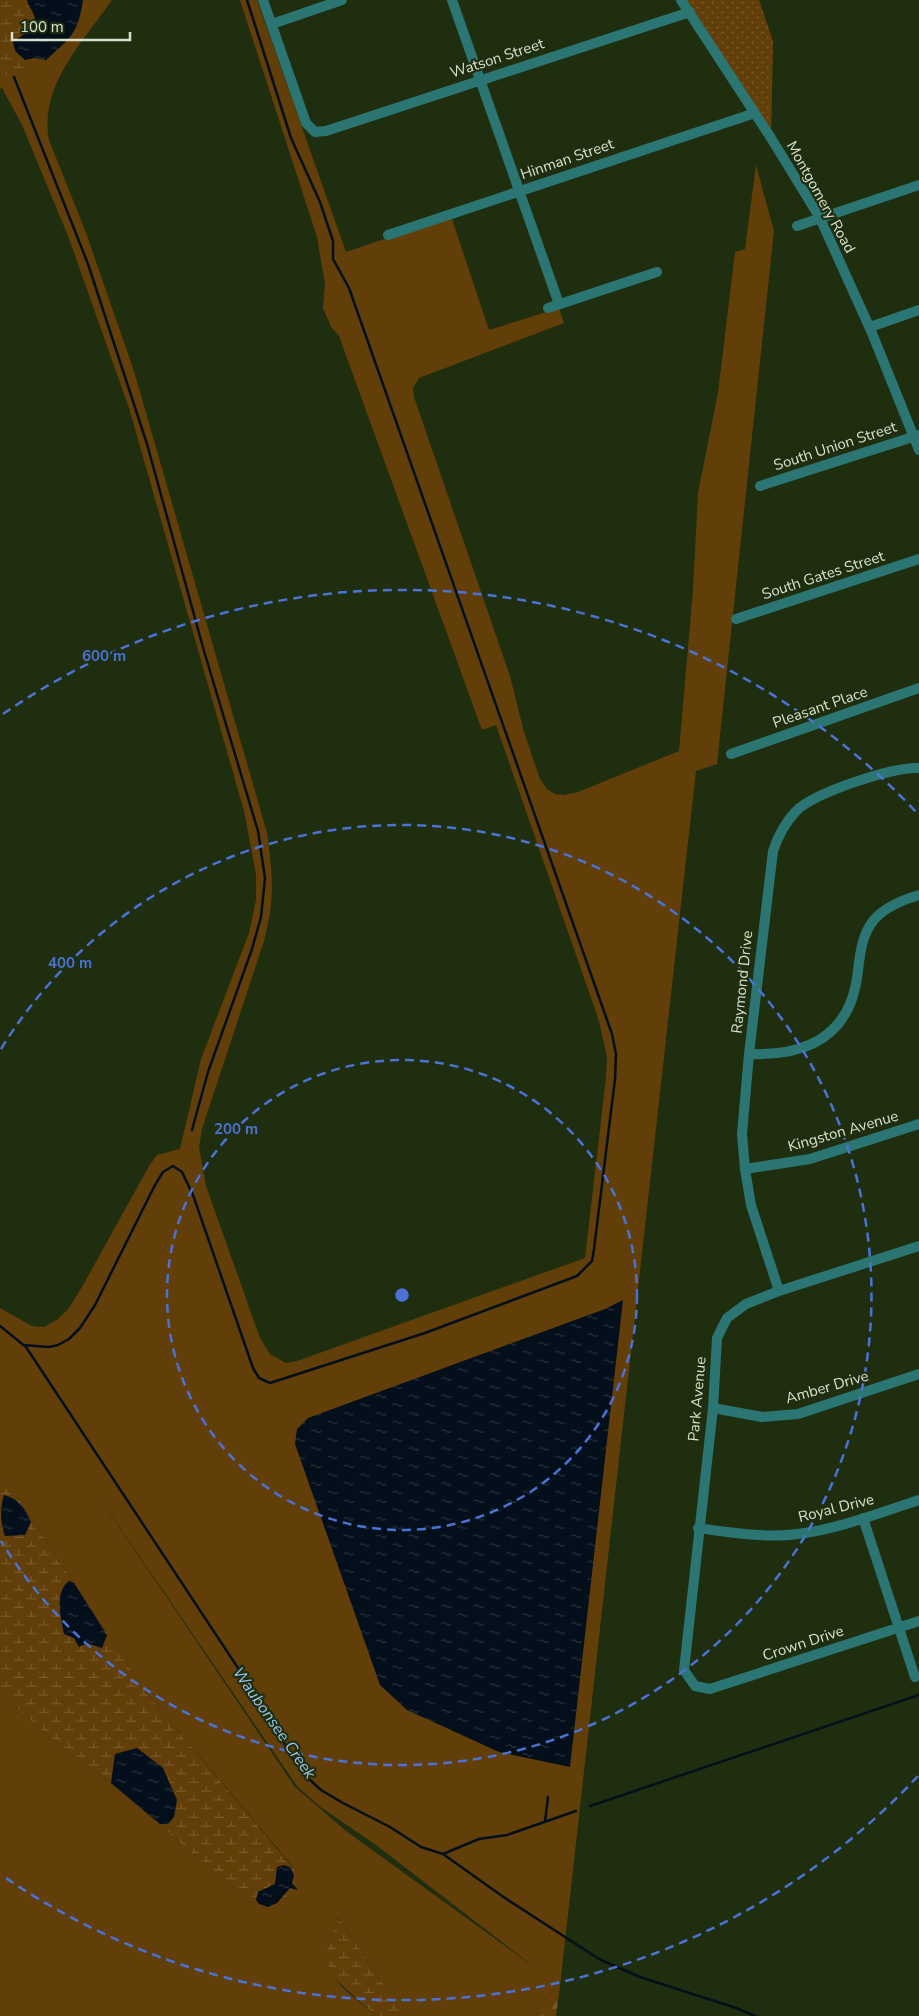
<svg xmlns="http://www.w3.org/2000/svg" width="919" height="2016" font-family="'Nunito Sans',sans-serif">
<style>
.grass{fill:#623e09;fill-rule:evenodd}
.forest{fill:url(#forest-firs)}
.wetland{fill:url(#wetland-marsh)}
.park{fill:url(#park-dots)}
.water{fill:url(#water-ripples)}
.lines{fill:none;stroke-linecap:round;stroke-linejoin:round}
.stream{stroke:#040f1c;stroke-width:2.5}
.minor{stroke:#2b7672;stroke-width:10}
.ring{fill:none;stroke:#4b72d5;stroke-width:2.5;stroke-dasharray:9 6}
.labels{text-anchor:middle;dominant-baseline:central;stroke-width:4.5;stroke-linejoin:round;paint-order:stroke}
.street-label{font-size:15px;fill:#d6e0cd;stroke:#1f2e0f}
.water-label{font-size:16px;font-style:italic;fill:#99c3ef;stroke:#1f2e0f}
.centre{fill:#4b72d5;stroke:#1f2e0f;stroke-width:2.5}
.ring-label{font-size:15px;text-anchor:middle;font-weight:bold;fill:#4b72d5;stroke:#1f2e0f;stroke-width:4.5;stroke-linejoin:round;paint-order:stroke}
</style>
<defs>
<pattern id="forest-firs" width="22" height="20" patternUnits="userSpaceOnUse" patternTransform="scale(1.25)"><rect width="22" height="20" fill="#623e09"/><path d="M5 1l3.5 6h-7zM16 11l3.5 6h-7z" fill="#785a2c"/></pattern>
<pattern id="wetland-marsh" width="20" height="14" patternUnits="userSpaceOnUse" patternTransform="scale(1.25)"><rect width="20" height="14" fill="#623e09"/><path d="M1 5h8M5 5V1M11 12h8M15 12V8" fill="none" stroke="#785a2c"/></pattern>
<pattern id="park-dots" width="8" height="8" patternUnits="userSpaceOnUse" patternTransform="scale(1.25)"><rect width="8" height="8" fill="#623e09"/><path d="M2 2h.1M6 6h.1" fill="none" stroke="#785a2c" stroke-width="1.8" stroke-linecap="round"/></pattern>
<pattern id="water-ripples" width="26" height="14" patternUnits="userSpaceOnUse" patternTransform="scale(1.25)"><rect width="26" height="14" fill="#040f1c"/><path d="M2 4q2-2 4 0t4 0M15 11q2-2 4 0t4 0" fill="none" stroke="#28323c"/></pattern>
</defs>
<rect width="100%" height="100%" fill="#1f2e0f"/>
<!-- grass -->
<path class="grass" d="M0,0H112C83,42 39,85 49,140L85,230L134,371L267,833C273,875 275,899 264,941L202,1129L199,1147L206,1186L260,1338L270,1354L286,1363L297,1361L585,1258L606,1077L607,1057L599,1021L496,725L482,730L339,336L331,327L323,308L325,284L317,237L240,0H257L346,252L451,216L489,330L559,308L564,323L419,378L413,388L414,397L510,676L524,732L540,779L547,789L555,794L564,795L578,792L679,751L693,590L698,493L718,393L735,252L745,249L756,165L774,231L717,764L696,771L560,1986C548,1995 538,2001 536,2016H404L342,1922L337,1918C316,1978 335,1979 376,2016H0V1693L54,1741L112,1784L253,1905L295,1869L148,1695L19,1500L0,1483V1308L32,1326L44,1327L58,1319L69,1308L82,1287L149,1166L157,1155L180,1149L201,1059L249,933L256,900V875L244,811L129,408L68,236L22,125L2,88L0,89ZM92,1487L297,1786L319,1806L376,1845L537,1969L346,1831L295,1787Z"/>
<!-- forest -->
<path class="forest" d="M560,1986L556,2016H536C538,2001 548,1995 560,1986Z"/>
<!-- wetland -->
<path class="wetland" d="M0,0H27L34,16L31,27L14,42L29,60L35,58L14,77L0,74Z
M0,1483L19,1500L148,1695L295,1870C297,1885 287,1906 269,1909C265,1909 258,1906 254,1906L112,1784L54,1741L0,1693Z
M336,1918L342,1922L404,2016H376L331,1975L326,1956Z"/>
<!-- park -->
<path class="park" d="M681,0H759L773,41L771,138Z"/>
<!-- water -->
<path class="water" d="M27,0H83C78,34 71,37 46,60L35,58L25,60L15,51L13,42C21,36 38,27 34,15C32,9 28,6 27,0Z
M623,1300L570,1767L499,1752L407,1710L380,1685L295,1444L297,1429L308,1418L605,1309Z
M4,1495C19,1499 25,1509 31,1522L25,1535L5,1536C0,1523 0,1506 4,1495Z
M69,1581L74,1583L107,1635L102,1648L87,1643L79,1647L74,1638L64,1634C61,1618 54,1592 69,1581Z
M137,1748L163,1768L177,1800L174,1817L168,1824H160L111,1783L115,1754Z
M283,1865L290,1867L294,1875L292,1883L298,1890L290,1888L277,1903L268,1907L259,1904L256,1900L258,1892L275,1884L277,1867Z"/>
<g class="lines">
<!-- stream -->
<path class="stream" d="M14,77L88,264L147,444L204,651L258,831L265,878L261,917L252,949L208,1072L192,1130
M0,1326L26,1347L273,1721L290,1755L308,1778L321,1790L343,1803L390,1827L421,1847L443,1854L502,1896L599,1959L640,1977L736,2008L755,2016
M23,1345L49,1347L58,1345L69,1339L80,1328L95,1305L155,1185L163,1172L173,1166L182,1172L193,1195L253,1368L259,1378L270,1383L425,1333L577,1276L592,1261L594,1249L615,1079L616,1054L612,1034L349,288L333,259V241L320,202L291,138L247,0
M590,1806L919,1695
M545,1822L548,1797
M443,1854L479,1839L507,1835L576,1811"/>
<!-- minor -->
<path class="minor" d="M263,0L306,123L315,132L326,131L690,12
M452,0L559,304
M681,0L771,138L820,218L872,333L919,450
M272,24L342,0
M797,226L919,185
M388,235L755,113
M548,308L657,272
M870,327L919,310
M760,486L919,435
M736,619L919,559
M731,754L919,688
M749,1054C801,1056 845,1040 856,984C860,962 859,939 873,921C884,907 902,900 919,895
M745,1169L810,1159L919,1124
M919,1246L779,1291L746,1304L727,1318L717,1338L713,1408L684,1670L695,1686L710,1689L919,1621
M779,1291L751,1205L745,1169L742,1134L749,1054L773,851C778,836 785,823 796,811C816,792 892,767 919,768
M713,1408L762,1417L798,1414L919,1374
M863,1518L915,1677
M698,1528C733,1533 770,1539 805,1533C844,1527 882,1512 919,1500"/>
</g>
<!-- distance rings -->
<g class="ring">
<circle cx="402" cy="1295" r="235"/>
<path d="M1 1049A470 470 0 1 1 1 1541"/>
<path d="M918 1776A705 705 0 0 1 3 1876M3 714A705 705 0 0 1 918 814"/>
</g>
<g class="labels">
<!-- street labels -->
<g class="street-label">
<text transform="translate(497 58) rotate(-18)">Watson Street</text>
<text transform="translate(567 159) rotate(-19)">Hinman Street</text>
<text transform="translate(821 197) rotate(61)">Montgomery Road</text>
<text transform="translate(835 446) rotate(-18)">South Union Street</text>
<text transform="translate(823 575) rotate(-18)">South Gates Street</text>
<text transform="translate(820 707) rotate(-19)">Pleasant Place</text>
<text transform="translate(742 982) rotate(-84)">Raymond Drive</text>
<text transform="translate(843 1131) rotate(-16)">Kingston Avenue</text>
<text transform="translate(827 1387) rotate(-16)">Amber Drive</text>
<text transform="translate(697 1399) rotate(-85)">Park Avenue</text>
<text transform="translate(836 1508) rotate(-14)">Royal Drive</text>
<text transform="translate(803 1643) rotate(-18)">Crown Drive</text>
</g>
<!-- water labels -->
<g class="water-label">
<text transform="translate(274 1723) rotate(55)">Waubonsee Creek</text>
</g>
</g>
<circle cx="402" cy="1295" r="8" class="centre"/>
<g class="ring-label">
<text x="104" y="661">600 m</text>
<text x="70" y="968">400 m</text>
<text x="236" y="1134">200 m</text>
</g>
<!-- scale -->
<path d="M12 32v8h118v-8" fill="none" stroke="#d6e0cd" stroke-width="2.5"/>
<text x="20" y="32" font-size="15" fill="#d6e0cd" stroke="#1f2e0f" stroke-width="4" paint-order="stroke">100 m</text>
</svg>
